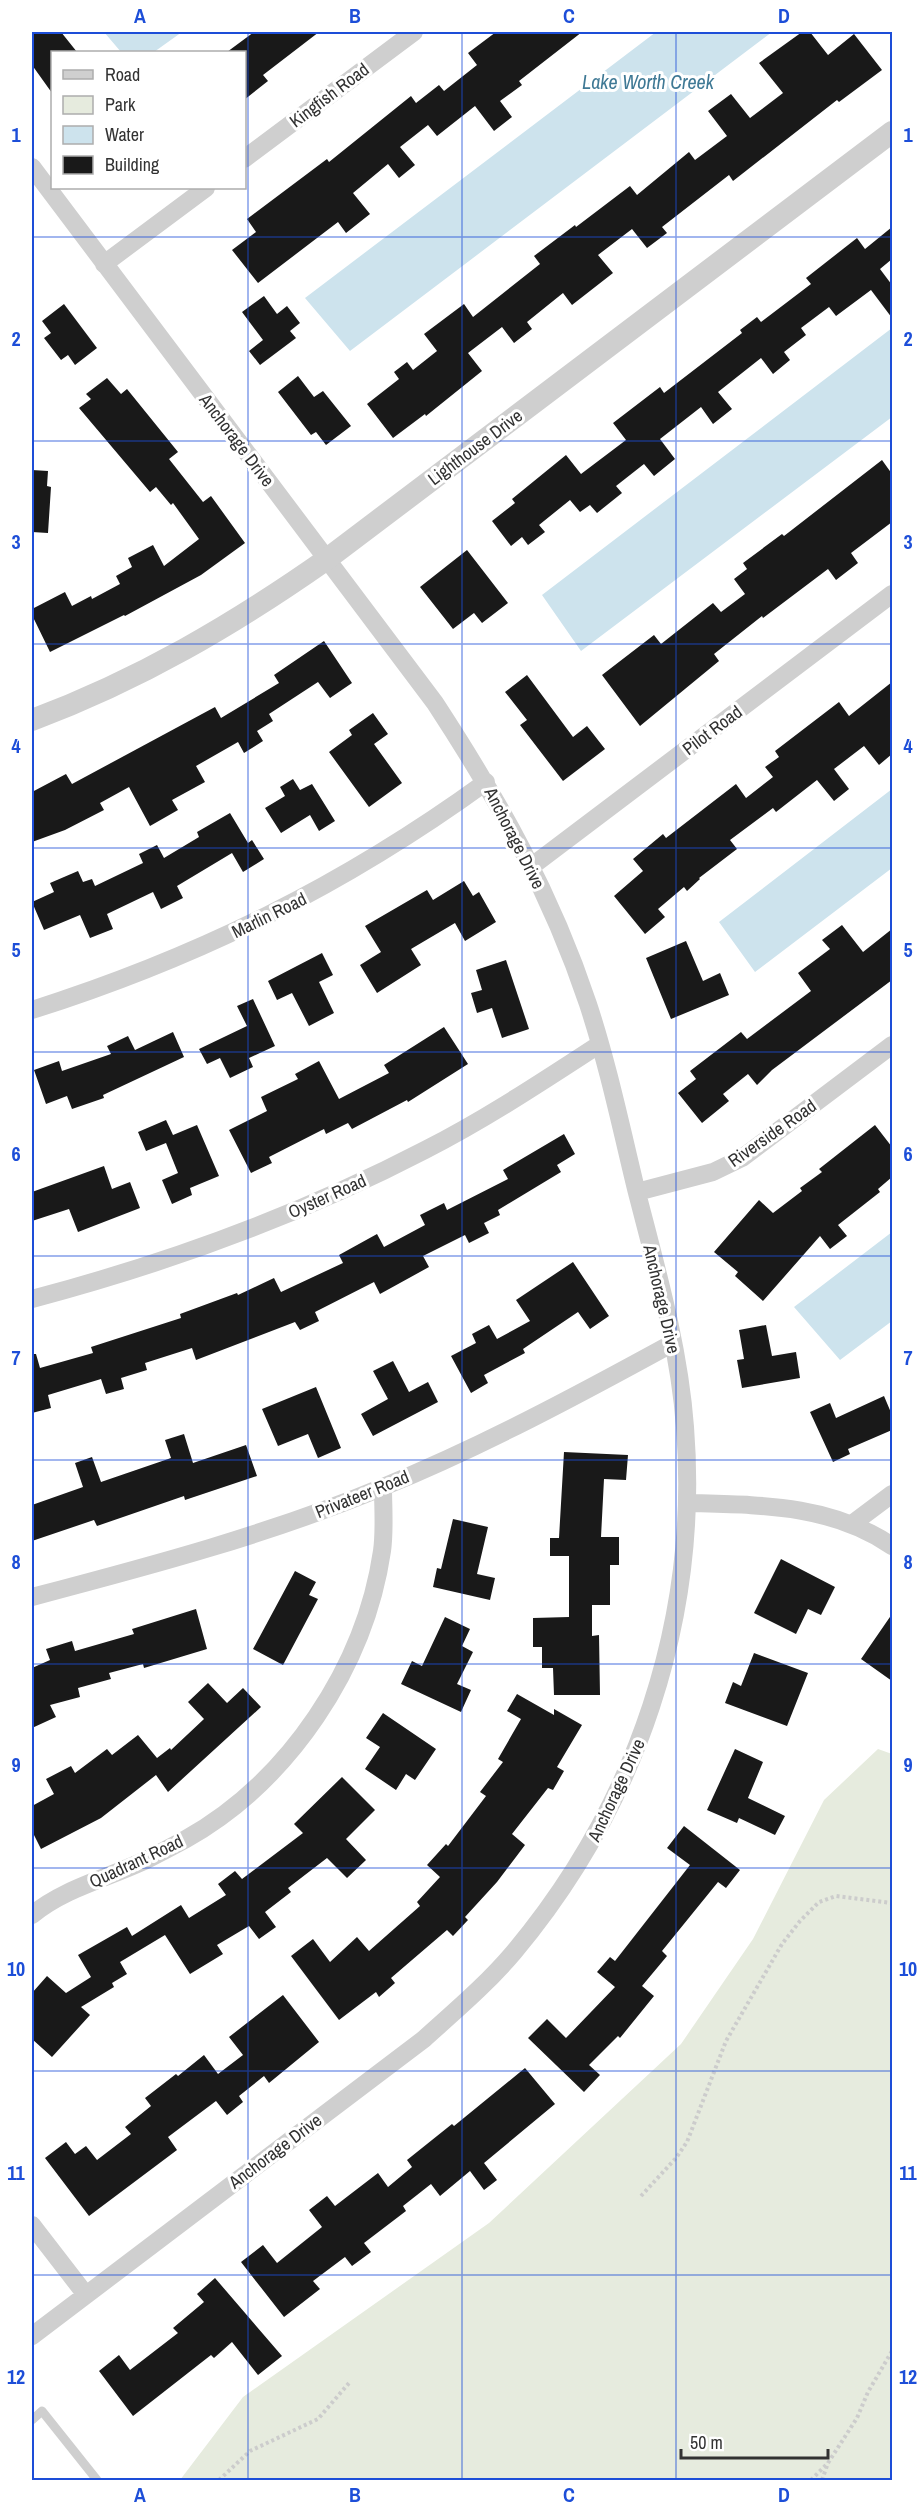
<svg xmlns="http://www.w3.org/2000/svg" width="924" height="2512" font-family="'Archivo Narrow',sans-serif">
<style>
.green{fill:#e6ebde}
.water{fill:#cde3ed}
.building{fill:#191919}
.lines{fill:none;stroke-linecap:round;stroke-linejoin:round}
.path{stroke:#ccc;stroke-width:4;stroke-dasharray:3 3;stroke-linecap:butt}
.service{stroke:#cfcfcf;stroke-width:9}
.minor{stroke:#cfcfcf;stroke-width:18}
.tertiary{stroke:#cfcfcf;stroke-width:22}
.grid{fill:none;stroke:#1d4ed8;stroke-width:1.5;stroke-opacity:0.55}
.labels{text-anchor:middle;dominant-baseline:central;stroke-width:6;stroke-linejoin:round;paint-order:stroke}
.street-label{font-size:18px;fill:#323232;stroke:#fff}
.water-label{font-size:20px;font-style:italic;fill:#3f7995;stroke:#fff}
.neatline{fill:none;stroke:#1d4ed8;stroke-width:2}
.grid-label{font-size:20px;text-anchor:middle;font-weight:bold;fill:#1d4ed8}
</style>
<rect width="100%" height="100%" fill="#fff"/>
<!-- green -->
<path class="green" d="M878,1749L892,1754V2480H180L243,2397L489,2223L681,2044L753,1939L824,1800Z"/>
<!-- water -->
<path class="water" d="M104,32H182L154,52H121Z
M656,32H772L350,351L305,298Z
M892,328V417L581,651L542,595Z
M892,789V868L755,972L719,922Z
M892,1232V1321L840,1360L794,1307Z"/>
<!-- building -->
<path class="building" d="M32,32H61L77,52H52V93L32,65Z
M254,32H319L263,75L268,81L244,100V52H227Z
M496,32H582L519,81L522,85L500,101L512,117L494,131L475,106L437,136L428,125L400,147L415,165L399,178L388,164L353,193L370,214L346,233L338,222L258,283L232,250L256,232L247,219L327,159L329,162L411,96L416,103L439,85L444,91L477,65L468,53Z
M802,32H810L828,55L854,34L882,70L839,102L837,100L733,181L729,175L662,227L667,233L647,248L632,229L598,255L613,273L572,305L563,293L527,322L532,329L514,343L502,327L468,353L482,371L426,416L425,414L393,438L367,404L399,379L394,372L407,362L413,370L437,351L424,334L464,304L473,317L540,264L534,256L575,225L576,227L630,186L637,195L689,152L695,160L727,136L708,111L731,94L750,118L783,93L759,63Z
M892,227V259L880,269L892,285V318L871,290L836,316L829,307L801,328L806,335L784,352L790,360L773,374L761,358L718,392L732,409L713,424L701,407L660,439L675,459L654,476L644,464L616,486L622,493L597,513L590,505L580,512L570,500L539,525L545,532L528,545L522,537L511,546L492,521L515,503L512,499L566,455L581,474L626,440L613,423L660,387L664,393L742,333L740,330L757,317L761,322L811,284L806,278L857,238L865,249Z
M264,296L277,314L287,306L300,323L290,331L296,338L260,365L249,351L263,340L242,312Z
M64,304L97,348L75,365L68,355L61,360L44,338L51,333L42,321Z
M298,376L314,397L323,391L351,426L326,445L316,432L311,435L278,392Z
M107,378L121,394L127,389L178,452L169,459L203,502L211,496L245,543L201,575L125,616L124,615L50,652L32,615V609L65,592L72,606L91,596L92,599L120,584L116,576L132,567L128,558L153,545L164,566L199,539L173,503L171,505L156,487L150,492L79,408L91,399L86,394Z
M882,460L892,474V522L851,553L858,563L836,580L828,569L763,618L762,616L714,654L719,661L640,726L602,675L654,635L661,644L713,603L721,612L745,594L734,579L747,569L743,563L782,534L784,536Z
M32,470L48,471L47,486L51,487L48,533L32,532Z
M467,550L508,603L482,623L474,613L453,629L420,587Z
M324,641L352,683L330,698L318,682L269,714L273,721L257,731L263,741L244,753L238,742L196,766L205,782L172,800L178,810L150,826L129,787L100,803L104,810L65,830L32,842V792L66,774L72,784L215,707L221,718L279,683L274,675Z
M527,675L573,737L587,726L605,749L563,781L520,725L527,720L505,692Z
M892,682V754L879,765L864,746L834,769L849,789L834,801L817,780L776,812L773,808L730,840L737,849L699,878L700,879L687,891L684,887L658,909L665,917L645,934L614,896L643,871L633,859L663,834L666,838L736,784L746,798L773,777L765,767L779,757L775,751L839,702L849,716Z
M373,713L388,734L374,744L402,783L369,807L329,752L352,735L349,730Z
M293,779L300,790L312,784L335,821L319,831L310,815L281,833L265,808L285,796L280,787Z
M230,813L248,843L252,840L264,859L243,872L232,853L177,886L183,898L161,909L153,892L107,914L113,929L90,938L80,915L44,930L32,902L54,892L50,883L78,871L83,882L92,879L95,886L143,863L139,854L157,845L164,858L199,837L197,832Z
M464,881L473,896L479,892L496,922L465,941L455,923L411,949L421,965L377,993L360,965L381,952L365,926L427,890L433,900Z
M842,925L863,952L892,929V980L772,1070L757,1085L748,1074L723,1094L729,1101L702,1123L678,1093L696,1079L690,1071L741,1032L747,1039L811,991L798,973L830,949L822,940Z
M686,941L703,981L720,973L729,995L671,1019L646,958Z
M322,953L333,975L319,982L334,1013L309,1026L292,993L277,1000L268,981Z
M506,960L529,1029L502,1038L492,1008L477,1013L471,993L482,990L476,970Z
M253,999L275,1046L249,1058L253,1067L230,1078L220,1058L207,1064L199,1049L247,1026L237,1006Z
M444,1027L468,1064L408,1102L407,1100L352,1129L348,1123L326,1134L324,1129L269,1157L272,1163L251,1173L229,1130L267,1111L261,1097L298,1079L295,1074L319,1061L339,1099L389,1073L384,1065Z
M173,1032L184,1057L103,1095L104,1098L72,1109L67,1096L46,1104L34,1070L59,1061L62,1071L111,1054L107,1046L128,1036L135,1050Z
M166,1120L173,1135L197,1125L219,1176L190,1188L192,1195L172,1204L162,1180L178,1173L166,1143L146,1151L138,1132Z
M875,1125L892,1147V1177L878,1189L880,1192L838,1225L847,1236L830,1249L820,1236L763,1301L735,1276L738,1272L714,1252L759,1200L773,1213L802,1191L800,1188L822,1172L819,1169Z
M564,1134L575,1154L557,1165L561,1172L498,1210L500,1215L484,1223L489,1233L469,1243L465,1235L423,1256L429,1267L380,1294L374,1282L315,1312L319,1321L300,1330L295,1322L196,1360L192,1348L145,1363L147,1370L121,1378L124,1389L106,1394L101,1379L48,1395L51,1408L32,1413V1354H36L40,1368L93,1353L91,1347L181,1318L180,1314L237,1293L238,1295L274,1278L281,1292L343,1263L339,1255L377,1234L384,1247L425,1225L420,1215L444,1203L447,1210L508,1179L503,1170Z
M104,1166L112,1189L130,1182L140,1208L78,1232L69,1209L32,1221V1192Z
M573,1262L609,1316L590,1329L578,1312L523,1349L525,1353L484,1375L488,1383L471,1393L451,1356L476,1343L472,1334L489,1325L497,1339L530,1321L516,1300Z
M766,1325L772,1356L796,1352L800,1378L742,1388L737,1360L744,1359L739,1330Z
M393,1361L409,1392L428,1382L438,1402L373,1436L361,1414L388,1399L373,1371Z
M316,1387L341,1448L318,1458L308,1434L278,1446L262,1409Z
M884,1396L892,1415V1430L848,1449L850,1454L833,1462L810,1412L830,1403L836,1418Z
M184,1434L193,1463L246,1445L257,1476L185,1500L184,1496L97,1526L94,1520L32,1541V1505L83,1487L75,1463L92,1457L101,1482L171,1458L165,1440Z
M564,1452L628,1455L626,1480L604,1479L601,1537H619V1565H610V1605H592V1636L599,1635L600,1695H554L553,1668H542V1647H533V1618L569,1617V1556H550V1538H559Z
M453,1519L488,1527L477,1574L495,1578L490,1600L433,1587L437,1568L441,1569Z
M781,1559L835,1587L821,1615L808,1609L796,1634L754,1613Z
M295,1571L316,1582L309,1595L318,1599L283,1665L253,1649Z
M196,1609L207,1649L144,1668L143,1664L109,1673L111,1679L78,1688L80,1697L50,1705L56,1717L32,1728V1668L50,1660L46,1649L72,1641L75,1651L134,1634L132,1629Z
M892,1614V1681L861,1659Z
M445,1617L470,1629L462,1646L473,1652L457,1684L471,1690L461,1712L401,1684L412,1661L422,1666Z
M754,1653L808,1673L787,1726L725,1703L733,1682L741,1686Z
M208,1683L227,1703L243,1688L261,1707L168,1792L156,1775L101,1818L41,1849L32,1831V1806L54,1794L46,1779L71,1766L75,1773L107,1749L112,1755L138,1735L157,1758L170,1748L171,1750L204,1719L188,1702Z
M517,1694L554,1715V1709L582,1725L557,1767L564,1771L553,1790L548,1788L512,1834L525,1845L497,1882L465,1917L468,1920L453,1936L447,1930L391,1978L395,1983L379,1997L376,1992L339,2020L291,1956L313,1939L330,1962L357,1937L369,1951L420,1906L417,1902L440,1877L427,1865L446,1844L448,1846L486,1796L480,1792L503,1762L498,1759L521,1719L507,1711Z
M383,1713L436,1749L415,1780L406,1774L396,1790L365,1769L380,1747L366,1738Z
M735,1749L763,1762L748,1798L785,1816L775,1835L739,1818L737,1823L707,1810Z
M342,1777L375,1810L346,1839L366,1860L347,1878L327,1858L288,1888L291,1892L265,1912L276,1927L259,1939L249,1926L217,1945L223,1954L190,1974L165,1935L120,1962L127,1974L112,1983L114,1987L81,2007L90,2015L52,2057L32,2039V1993L47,1976L66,1993L91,1977L78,1955L127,1927L132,1936L181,1905L189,1918L226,1895L218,1884L235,1871L242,1879L303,1833L294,1824Z
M684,1826L740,1870L726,1888L718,1882L662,1951L667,1956L642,1986L654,1996L620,2038L618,2036L589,2065L600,2075L584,2092L528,2038L547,2019L566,2038L615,1987L597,1972L610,1957L615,1961L690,1865L667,1848Z
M283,1995L319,2042L269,2083L264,2076L239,2096L243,2102L227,2115L216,2101L168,2137L177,2150L89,2216L45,2158L66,2142L75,2154L86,2146L97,2160L131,2134L125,2127L151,2106L145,2098L176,2074L178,2076L204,2055L218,2074L243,2055L229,2037Z
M525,2068L555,2104L484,2163L497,2180L484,2190L470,2171L440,2196L431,2184L403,2206L406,2211L364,2243L371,2252L352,2266L345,2257L313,2281L320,2289L284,2317L241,2262L263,2245L277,2263L322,2227L309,2210L327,2196L335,2206L378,2173L388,2187L412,2167L407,2160L452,2124L454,2126Z
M215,2278L282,2356L258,2375L232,2342L214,2358L211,2355L133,2416L99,2371L119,2355L130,2370L178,2333L173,2328L204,2302L197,2294Z"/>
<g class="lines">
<!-- path -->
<path class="path" d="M641,2196L676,2158L687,2142L726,2041L782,1944L800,1921L819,1902L836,1896L892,1903
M219,2480L250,2451L318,2419L349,2383
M811,2480L828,2463
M822,2480L828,2463L857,2418L868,2392L892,2351"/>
<!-- service -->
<path class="service" d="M32,2420L42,2411L97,2480"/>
<!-- minor -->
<path class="minor" d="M244,159L414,32
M32,167L435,703C499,801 551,893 588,1004C608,1065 621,1127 636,1189C656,1267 679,1346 685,1427C700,1618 637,1805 514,1952C487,1984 455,2011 424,2039L32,2336
M104,264L206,188
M532,866L892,594
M32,1010C199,957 344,885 486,782
M637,1192L713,1172L742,1158L892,1045
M32,1299C168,1263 300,1215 425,1150C486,1119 543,1081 600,1044
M687,1503C759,1505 831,1504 892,1546
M852,1524L892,1494
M32,1597C150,1566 270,1534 383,1487C483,1446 578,1395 673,1343
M32,1915C65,1888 108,1878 146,1860C160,1853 173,1846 186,1839C289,1781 365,1667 382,1551C385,1530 383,1508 383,1487
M32,2225L86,2295"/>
<!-- tertiary -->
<path class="tertiary" d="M32,720C139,680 233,625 327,559L892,132"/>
</g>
<!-- grid -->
<path class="grid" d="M248,32V2480M462,32V2480M676,32V2480M32,237H892M32,441H892M32,644H892M32,848H892M32,1052H892M32,1256H892M32,1460H892M32,1664H892M32,1868H892M32,2071H892M32,2275H892"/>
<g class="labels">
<!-- street labels -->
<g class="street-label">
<text transform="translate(329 95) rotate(-37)">Kingfish Road</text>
<text transform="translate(237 440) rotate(53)">Anchorage Drive</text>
<text transform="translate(475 447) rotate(-37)">Lighthouse Drive</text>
<text transform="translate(712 730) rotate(-37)">Pilot Road</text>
<text transform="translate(515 838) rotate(63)">Anchorage Drive</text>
<text transform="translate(269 915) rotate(-26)">Marlin Road</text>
<text transform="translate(772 1133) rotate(-35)">Riverside Road</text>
<text transform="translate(327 1196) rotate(-24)">Oyster Road</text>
<text transform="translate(662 1299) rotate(77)">Anchorage Drive</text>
<text transform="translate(362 1494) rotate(-22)">Privateer Road</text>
<text transform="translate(616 1790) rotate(-65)">Anchorage Drive</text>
<text transform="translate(136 1861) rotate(-25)">Quadrant Road</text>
<text transform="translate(275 2151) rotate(-37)">Anchorage Drive</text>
</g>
<!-- water labels -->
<g class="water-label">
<text x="648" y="81">Lake Worth Creek</text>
</g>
</g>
<!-- border -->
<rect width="924" height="2512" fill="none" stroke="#ffffff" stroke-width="66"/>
<!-- legend -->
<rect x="51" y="51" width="195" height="138" fill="#ffffff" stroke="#adadad" stroke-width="1.5"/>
<rect x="63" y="70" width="30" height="9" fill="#cfcfcf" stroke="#adadad" stroke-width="1.5"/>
<text x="105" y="81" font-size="18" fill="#323232">Road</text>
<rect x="63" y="96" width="30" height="18" fill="#e6ebde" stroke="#adadad" stroke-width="1.5"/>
<text x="105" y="111" font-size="18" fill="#323232">Park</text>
<rect x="63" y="126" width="30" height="18" fill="#cde3ed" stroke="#adadad" stroke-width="1.5"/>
<text x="105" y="141" font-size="18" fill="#323232">Water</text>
<rect x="63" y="156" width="30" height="18" fill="#191919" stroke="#adadad" stroke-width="1.5"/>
<text x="105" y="171" font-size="18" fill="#323232">Building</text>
<!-- scale -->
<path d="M681 2449v9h147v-9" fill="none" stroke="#323232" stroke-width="3"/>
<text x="690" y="2449" font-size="18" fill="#323232" stroke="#ffffff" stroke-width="4.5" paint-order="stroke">50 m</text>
<rect x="33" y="33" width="858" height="2446" class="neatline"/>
<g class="grid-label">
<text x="140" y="23">A</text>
<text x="355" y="23">B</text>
<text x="569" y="23">C</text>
<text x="784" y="23">D</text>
<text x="16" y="142">1</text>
<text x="908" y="142">1</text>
<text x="16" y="346">2</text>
<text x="908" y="346">2</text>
<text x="16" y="549">3</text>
<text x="908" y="549">3</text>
<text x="16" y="753">4</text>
<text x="908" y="753">4</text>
<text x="16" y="957">5</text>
<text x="908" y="957">5</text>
<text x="16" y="1161">6</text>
<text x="908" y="1161">6</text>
<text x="16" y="1365">7</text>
<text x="908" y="1365">7</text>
<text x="16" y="1569">8</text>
<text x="908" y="1569">8</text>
<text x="16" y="1772">9</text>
<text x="908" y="1772">9</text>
<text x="16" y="1976">10</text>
<text x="908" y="1976">10</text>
<text x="16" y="2180">11</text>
<text x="908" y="2180">11</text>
<text x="16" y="2384">12</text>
<text x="908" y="2384">12</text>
<text x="140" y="2502">A</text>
<text x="355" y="2502">B</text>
<text x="569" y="2502">C</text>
<text x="784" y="2502">D</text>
</g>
</svg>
